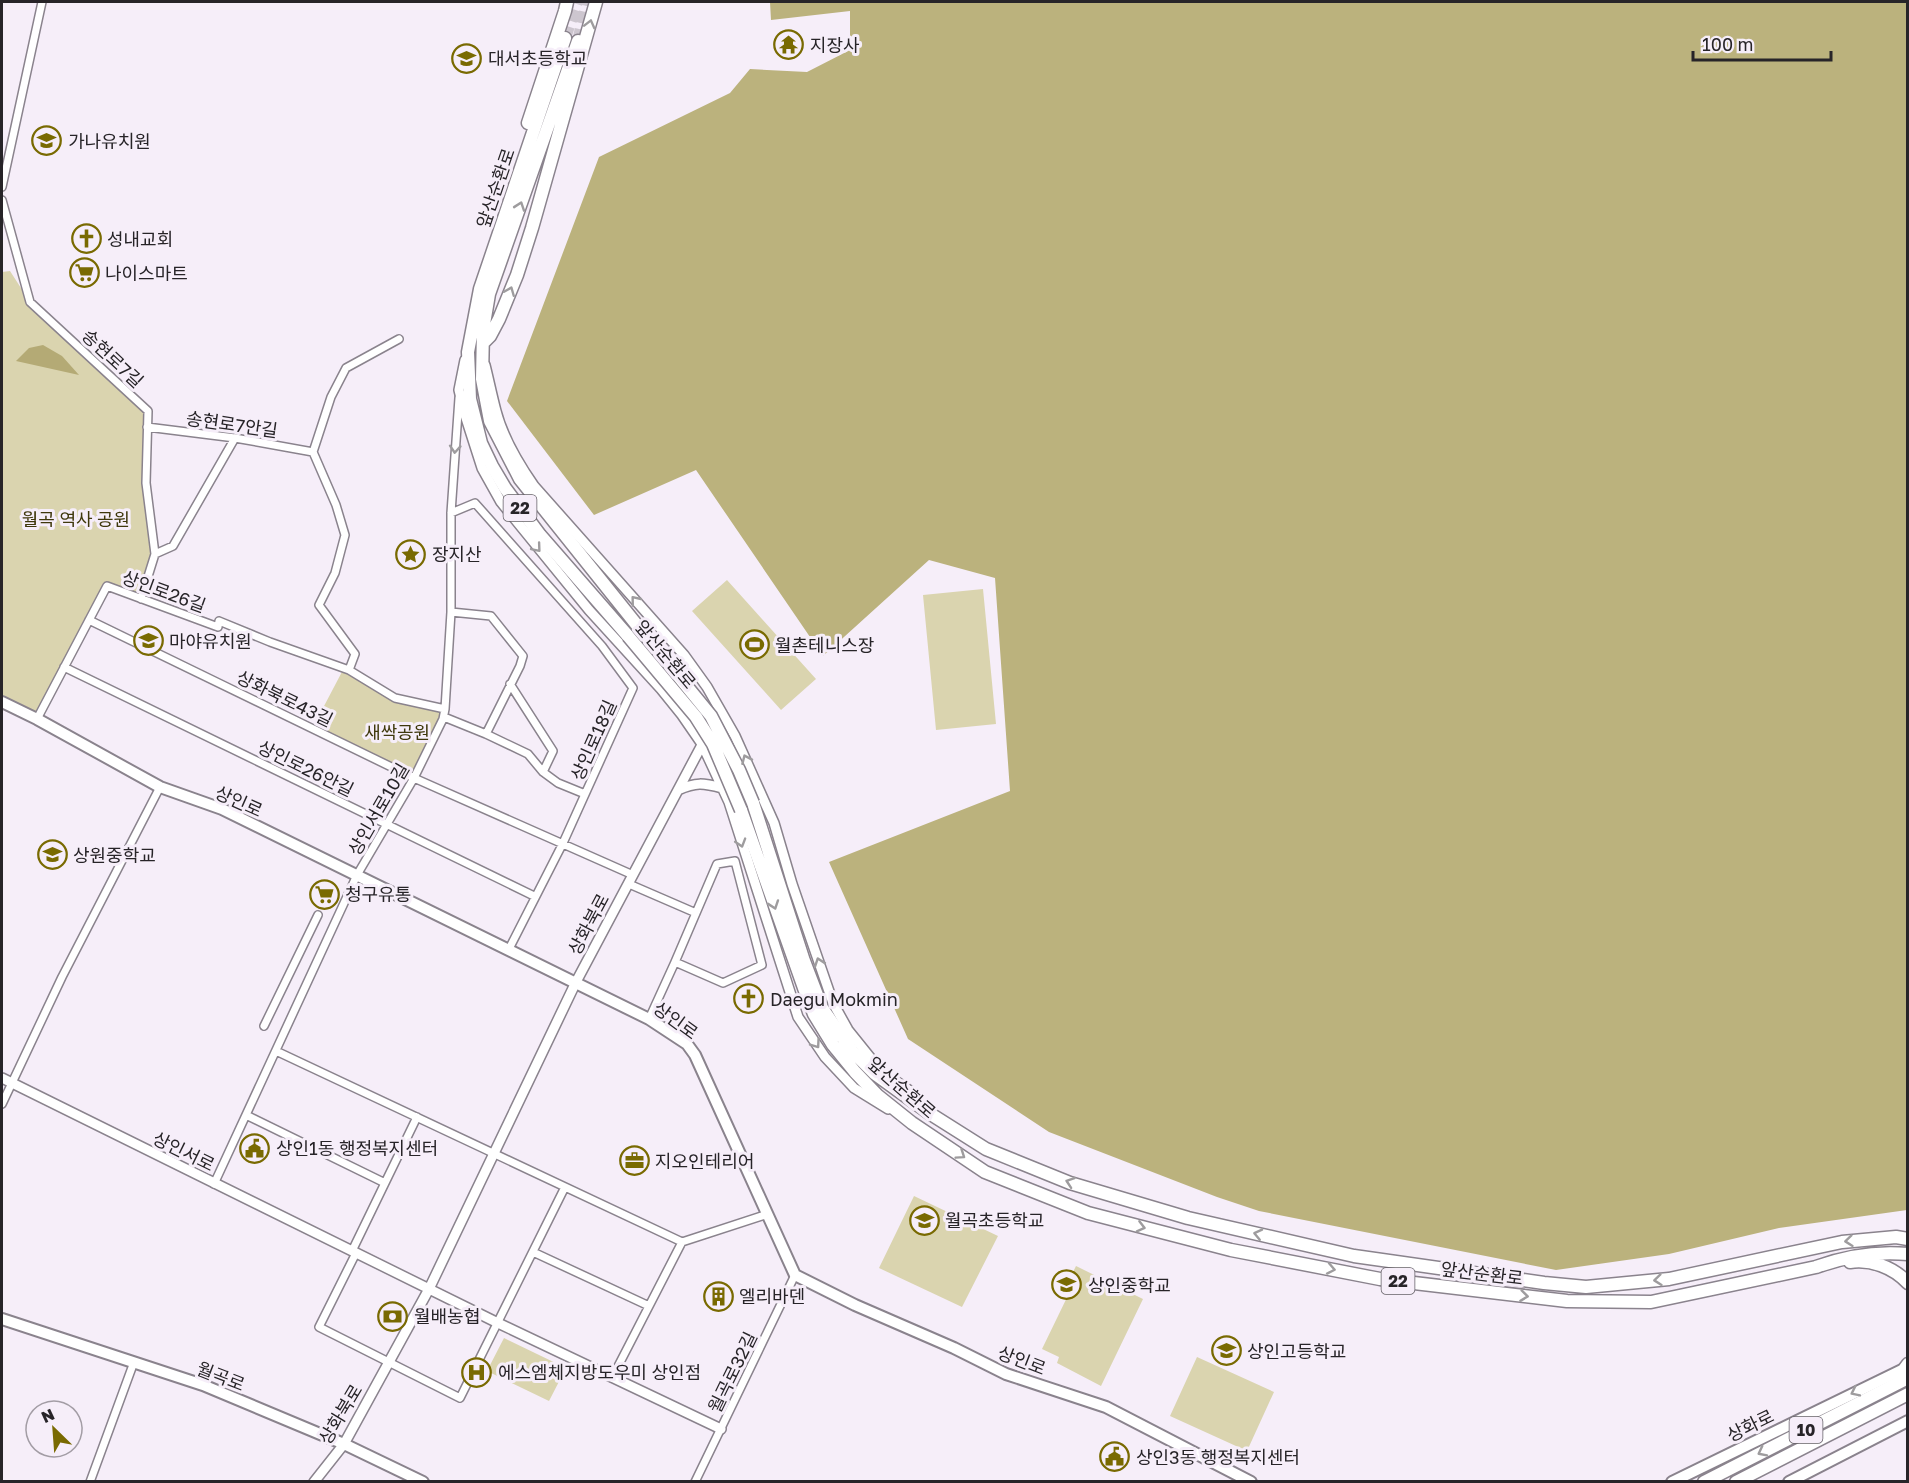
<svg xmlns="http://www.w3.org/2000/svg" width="1909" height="1483" font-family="'Golos Text','Noto Sans KR',sans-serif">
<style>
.green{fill:#dad4af}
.forest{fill:#bbb27d}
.water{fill:#b4aa75}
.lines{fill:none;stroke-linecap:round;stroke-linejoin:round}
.trunk-tunnel{stroke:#cdc6cf;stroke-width:12;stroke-dasharray:12 6;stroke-linecap:butt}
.minor-casing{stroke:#8a838d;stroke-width:10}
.tertiary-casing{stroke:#8a838d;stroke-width:12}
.secondary-casing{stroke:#8a838d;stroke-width:14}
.trunk-casing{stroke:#8a838d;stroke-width:15}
.minor{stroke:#fff;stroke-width:7}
.tertiary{stroke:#fff;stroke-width:9}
.secondary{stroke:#fff;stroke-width:10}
.trunk{stroke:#fff;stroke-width:12}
.trunk-bridge-casing{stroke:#8a838d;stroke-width:15;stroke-linecap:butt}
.trunk-bridge{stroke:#fff;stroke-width:12}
.oneway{stroke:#9e9c9e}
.labels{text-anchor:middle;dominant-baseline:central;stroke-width:6;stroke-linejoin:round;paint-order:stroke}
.shield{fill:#f6eef9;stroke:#656167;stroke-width:1.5}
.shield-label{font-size:16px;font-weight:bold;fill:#272428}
.poi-label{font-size:18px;fill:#272428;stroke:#f6eef9;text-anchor:start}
.street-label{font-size:18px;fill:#272428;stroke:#f6eef9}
.park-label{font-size:18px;fill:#3f380c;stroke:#f6eef9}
</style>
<rect width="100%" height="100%" fill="#f6eef9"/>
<!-- green -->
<path class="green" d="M10,271L30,302L148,411L146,483L155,554L141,599L107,586L37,719L2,701V272Z
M727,580L816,679L781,710L692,611Z
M983,589L996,724L936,730L923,595Z
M344,668L395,698L445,709L414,778L313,727Z
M914,1196L998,1236L962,1307L879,1268Z
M1076,1266L1143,1299L1101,1386L1057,1363L1059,1357L1042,1349L1074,1283L1069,1280Z
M504,1338L566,1368L549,1401L487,1371Z
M1197,1357L1274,1392L1247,1451L1170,1416Z"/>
<!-- forest -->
<path class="forest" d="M770,2H1907V1210L1779,1228L1669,1254L1556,1270L1259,1211L1217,1197L1049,1132L908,1039L829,862L1010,791L995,578L929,560L823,656L696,470L594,515L507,401L599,157L730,93L750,69L807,72L850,50V11L771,20Z"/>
<!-- water -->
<path class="water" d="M43,345L62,356L79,375L16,361L29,348Z"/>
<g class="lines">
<!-- trunk-tunnel -->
<path class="trunk-tunnel" d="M565,38L577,2
M578,41L587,2"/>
<defs>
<path id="minor" d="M2,187L42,2
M2,200L30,302L148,411L146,483L155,554L141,599
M147,427L235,438L313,452
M451,513L475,503L602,646L633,688L563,843L509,949
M155,554L173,546L235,438
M451,612L491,616L523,656L520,666L486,734
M89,620L414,778L633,875
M64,667L534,896
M349,670L355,654L319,605L335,573L345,535L336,505L313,452L331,397L346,368L399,339
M510,684L553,751L543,772
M444,717L486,734L528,754L543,772L558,783L585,794
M37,719L107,586L218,627L219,621L270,642L349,670L395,698L445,709
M629,884L696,913
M649,1019L675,962L723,983L762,965L735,861L717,864L675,962
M264,1026L318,915
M276,1051L682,1242L768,1214
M2,1104L62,977L160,787
M246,1115L385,1183
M214,1184L357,875L414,778L443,719L445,709L451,612V513L459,398
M352,1251L417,1117
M533,1252L649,1306
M356,1253L319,1327L460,1398L565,1187
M612,1378L682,1242
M90,1482L134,1362
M695,1482L795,1275"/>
<path id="tertiary" d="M465,360L459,390L465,415L482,468L501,502L589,610L661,689L682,715L702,744L729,802L798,1017L825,1057L854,1088L888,1109
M485,365C489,381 492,396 496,411C503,438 518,463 534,486L684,655L707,687L735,736L774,823L792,884L833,1003L848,1030L881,1071L910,1091L917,1100
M678,790C696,782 703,783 722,788
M2,1078L498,1323L721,1429
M314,1482L344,1444L429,1289L576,982L704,741"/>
<path id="secondary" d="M2,702L37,719L160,787L222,809L649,1019L687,1044L695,1055L795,1275L855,1305L954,1348L1006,1374L1106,1407L1251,1482
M2,1319L203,1385L344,1444L423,1482
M1672,1482L1908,1367
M1789,1482L1908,1421"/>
<path id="trunk" d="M565,38L480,289L468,352L470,399L481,443L492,466L505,488L540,535L628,636
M578,41L489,294L483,330L482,379L490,421L520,479L640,629
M528,123L565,11L567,2
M483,343L490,336L499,319L517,275L532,228L596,2
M753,803L804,961L822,1008L852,1051L875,1074L929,1113L986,1149L1070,1183L1188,1218L1354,1256L1544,1283L1586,1287L1669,1279L1842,1242L1896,1237L1908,1239
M741,810L804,988L814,1014L833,1045L855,1072L877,1095L912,1123L985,1172L1088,1213L1231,1250L1380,1279L1567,1301L1651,1302L1816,1267C1846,1256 1876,1251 1908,1254
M1850,1262C1871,1259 1893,1267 1908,1283
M1905,1368L1908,1364
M1704,1482L1908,1378
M1736,1482L1908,1394"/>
</defs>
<!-- minor casing -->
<use href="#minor" class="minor-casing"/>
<!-- tertiary casing -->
<use href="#tertiary" class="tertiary-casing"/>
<!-- secondary casing -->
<use href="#secondary" class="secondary-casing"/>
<!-- trunk casing -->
<use href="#trunk" class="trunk-casing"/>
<!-- minor -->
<use href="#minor" class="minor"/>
<!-- tertiary -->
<use href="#tertiary" class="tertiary"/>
<!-- secondary -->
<use href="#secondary" class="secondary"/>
<!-- trunk -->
<use href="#trunk" class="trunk"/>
<defs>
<path id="trunk-bridge" d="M640,629L711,716L739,770L753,803
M628,636L696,717L713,744L741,810"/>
</defs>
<!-- trunk-bridge casing -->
<use href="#trunk-bridge" class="trunk-bridge-casing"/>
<!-- trunk-bridge -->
<use href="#trunk-bridge" class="trunk-bridge"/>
</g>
<!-- one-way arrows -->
<defs><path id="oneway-chevron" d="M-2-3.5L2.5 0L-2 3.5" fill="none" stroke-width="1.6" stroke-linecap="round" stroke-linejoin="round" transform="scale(1.5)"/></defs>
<g class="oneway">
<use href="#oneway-chevron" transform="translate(590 24) rotate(-76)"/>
<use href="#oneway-chevron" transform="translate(520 206) rotate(-71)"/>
<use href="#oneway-chevron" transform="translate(510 291) rotate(-68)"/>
<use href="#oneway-chevron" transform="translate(455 449) rotate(94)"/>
<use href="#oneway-chevron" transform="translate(537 548) rotate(50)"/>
<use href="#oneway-chevron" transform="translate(635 600) rotate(-129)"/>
<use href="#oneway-chevron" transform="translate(746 759) rotate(-114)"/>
<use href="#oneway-chevron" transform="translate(741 843) rotate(73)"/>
<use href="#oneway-chevron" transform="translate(774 905) rotate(71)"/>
<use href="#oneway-chevron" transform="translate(819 962) rotate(-109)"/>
<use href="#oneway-chevron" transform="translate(816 1044) rotate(55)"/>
<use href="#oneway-chevron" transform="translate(961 1155) rotate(34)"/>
<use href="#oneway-chevron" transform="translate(1070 1182) rotate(-161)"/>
<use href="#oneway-chevron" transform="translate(1141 1227) rotate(14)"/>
<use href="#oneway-chevron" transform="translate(1258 1234) rotate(-167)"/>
<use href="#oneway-chevron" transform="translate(1849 1241) rotate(174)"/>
<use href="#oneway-chevron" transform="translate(1331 1269) rotate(11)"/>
<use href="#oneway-chevron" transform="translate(1658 1280) rotate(174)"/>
<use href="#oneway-chevron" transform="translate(1524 1296) rotate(7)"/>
<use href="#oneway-chevron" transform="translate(1855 1392) rotate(154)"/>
<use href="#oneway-chevron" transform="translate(1762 1452) rotate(153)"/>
</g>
<!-- icons -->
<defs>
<symbol id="temple-ring" viewBox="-11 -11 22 22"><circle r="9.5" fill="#f6eef9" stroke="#796a01" stroke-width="1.5"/><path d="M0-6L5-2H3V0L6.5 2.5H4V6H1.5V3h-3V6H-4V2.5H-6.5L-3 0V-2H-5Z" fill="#796a01"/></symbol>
<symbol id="school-ring" viewBox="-11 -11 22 22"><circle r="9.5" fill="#f6eef9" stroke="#796a01" stroke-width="1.5"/><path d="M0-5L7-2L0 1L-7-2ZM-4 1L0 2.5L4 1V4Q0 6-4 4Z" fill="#796a01"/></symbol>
<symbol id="church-ring" viewBox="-11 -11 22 22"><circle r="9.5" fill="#f6eef9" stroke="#796a01" stroke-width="1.5"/><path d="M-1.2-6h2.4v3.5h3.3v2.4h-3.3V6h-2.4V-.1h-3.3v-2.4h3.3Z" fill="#796a01"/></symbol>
<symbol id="supermarket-ring" viewBox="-11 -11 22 22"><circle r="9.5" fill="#f6eef9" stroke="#796a01" stroke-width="1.5"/><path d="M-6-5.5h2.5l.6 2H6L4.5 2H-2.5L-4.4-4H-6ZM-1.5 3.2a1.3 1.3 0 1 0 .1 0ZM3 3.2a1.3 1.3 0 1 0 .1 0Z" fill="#796a01"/></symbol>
<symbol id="sight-ring" viewBox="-11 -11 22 22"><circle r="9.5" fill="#f6eef9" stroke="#796a01" stroke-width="1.5"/><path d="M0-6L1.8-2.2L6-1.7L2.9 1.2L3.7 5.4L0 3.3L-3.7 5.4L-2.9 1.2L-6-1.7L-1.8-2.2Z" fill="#796a01"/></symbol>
<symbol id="stadium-ring" viewBox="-11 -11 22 22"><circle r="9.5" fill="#f6eef9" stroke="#796a01" stroke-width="1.5"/><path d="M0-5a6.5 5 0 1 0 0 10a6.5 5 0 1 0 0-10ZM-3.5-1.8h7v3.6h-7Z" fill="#796a01"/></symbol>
<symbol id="civic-ring" viewBox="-11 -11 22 22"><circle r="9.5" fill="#f6eef9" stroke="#796a01" stroke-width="1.5"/><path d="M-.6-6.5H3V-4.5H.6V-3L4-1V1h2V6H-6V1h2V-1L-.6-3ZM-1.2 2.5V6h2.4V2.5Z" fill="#796a01"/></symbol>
<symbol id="office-ring" viewBox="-11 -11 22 22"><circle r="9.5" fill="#f6eef9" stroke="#796a01" stroke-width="1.5"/><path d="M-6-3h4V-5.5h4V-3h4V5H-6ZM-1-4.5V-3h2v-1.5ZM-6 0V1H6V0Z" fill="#796a01"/></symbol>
<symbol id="building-ring" viewBox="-11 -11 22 22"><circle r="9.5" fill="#f6eef9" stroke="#796a01" stroke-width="1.5"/><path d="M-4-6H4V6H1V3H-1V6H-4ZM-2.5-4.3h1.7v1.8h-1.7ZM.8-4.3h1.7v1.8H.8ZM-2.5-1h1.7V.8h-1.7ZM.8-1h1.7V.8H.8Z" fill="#796a01"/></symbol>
<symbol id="bank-ring" viewBox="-11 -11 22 22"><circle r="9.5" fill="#f6eef9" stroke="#796a01" stroke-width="1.5"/><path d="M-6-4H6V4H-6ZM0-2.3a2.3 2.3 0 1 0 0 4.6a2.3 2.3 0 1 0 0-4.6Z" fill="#796a01"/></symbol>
<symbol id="hospital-ring" viewBox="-11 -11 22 22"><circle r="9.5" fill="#f6eef9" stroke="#796a01" stroke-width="1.5"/><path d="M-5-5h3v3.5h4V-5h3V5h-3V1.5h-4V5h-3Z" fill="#796a01"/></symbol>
</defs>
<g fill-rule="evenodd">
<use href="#temple-ring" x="772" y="28" width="33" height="33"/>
<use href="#school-ring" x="450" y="42" width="33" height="33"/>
<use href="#school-ring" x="30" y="124" width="33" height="33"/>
<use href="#church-ring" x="70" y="222" width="33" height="33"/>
<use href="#supermarket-ring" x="68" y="256" width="33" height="33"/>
<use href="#sight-ring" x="394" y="538" width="33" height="33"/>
<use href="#school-ring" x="132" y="624" width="33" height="33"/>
<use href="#stadium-ring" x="738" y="628" width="33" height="33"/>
<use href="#school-ring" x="36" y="838" width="33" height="33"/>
<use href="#supermarket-ring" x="308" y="878" width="33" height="33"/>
<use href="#church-ring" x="732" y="982" width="33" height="33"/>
<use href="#civic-ring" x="238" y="1132" width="33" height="33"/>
<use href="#office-ring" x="618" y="1144" width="33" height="33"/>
<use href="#school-ring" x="908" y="1204" width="33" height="33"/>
<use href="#school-ring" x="1050" y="1268" width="33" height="33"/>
<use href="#building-ring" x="702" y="1280" width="33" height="33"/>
<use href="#bank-ring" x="376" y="1300" width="33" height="33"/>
<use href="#school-ring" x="1210" y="1334" width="33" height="33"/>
<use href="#hospital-ring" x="460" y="1356" width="33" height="33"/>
<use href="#civic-ring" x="1098" y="1440" width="33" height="33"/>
</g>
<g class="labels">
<!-- shield labels -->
<g class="shield">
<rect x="503.5" y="495" width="33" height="26" rx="4.5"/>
<rect x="1381.5" y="1268" width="33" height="26" rx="4.5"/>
<rect x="1789.5" y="1417" width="33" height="26" rx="4.5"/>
</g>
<g class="shield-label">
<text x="520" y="508">22</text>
<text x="1398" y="1281">22</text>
<text x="1806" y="1430">10</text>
</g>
<!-- poi labels -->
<g class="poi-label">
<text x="810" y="45">지장사</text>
<text x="488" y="58">대서초등학교</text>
<text x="68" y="141">가나유치원</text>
<text x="107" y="239">성내교회</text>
<text x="105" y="273">나이스마트</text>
<text x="432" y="554">장지산</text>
<text x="169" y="641">마야유치원</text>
<text x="775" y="645">월촌테니스장</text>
<text x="73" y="855">상원중학교</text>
<text x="345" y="894">청구유통</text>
<text x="770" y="999">Daegu Mokmin</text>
<text x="276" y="1148">상인1동 행정복지센터</text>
<text x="655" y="1161">지오인테리어</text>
<text x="945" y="1220">월곡초등학교</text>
<text x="1088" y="1285">상인중학교</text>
<text x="739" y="1296">엘리바덴</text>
<text x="414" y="1316">월배농협</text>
<text x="1247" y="1351">상인고등학교</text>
<text x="498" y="1372">에스엠체지방도우미 상인점</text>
<text x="1136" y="1457">상인3동 행정복지센터</text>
</g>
<!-- street labels -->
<g class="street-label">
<text transform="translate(495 188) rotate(-71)">앞산순환로</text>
<text transform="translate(113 358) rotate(43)">송현로7길</text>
<text transform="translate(232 424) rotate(8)">송현로7안길</text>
<text transform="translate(164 591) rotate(20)">상인로26길</text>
<text transform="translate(666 654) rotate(50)">앞산순환로</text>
<text transform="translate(285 698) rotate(26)">상화북로43길</text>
<text transform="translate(593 740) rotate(-66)">상인로18길</text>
<text transform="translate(306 768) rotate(26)">상인로26안길</text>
<text transform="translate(239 801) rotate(24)">상인로</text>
<text transform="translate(378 809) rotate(-60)">상인서로10길</text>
<text transform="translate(588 924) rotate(-62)">상화북로</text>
<text transform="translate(676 1020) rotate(36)">상인로</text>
<text transform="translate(902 1087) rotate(41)">앞산순환로</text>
<text transform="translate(184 1151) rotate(26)">상인서로</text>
<text transform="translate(1482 1273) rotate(7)">앞산순환로</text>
<text transform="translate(1022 1360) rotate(21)">상인로</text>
<text transform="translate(732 1372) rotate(-64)">월곡로32길</text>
<text transform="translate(221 1376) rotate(21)">월곡로</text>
<text transform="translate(340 1414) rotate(-59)">상화북로</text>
<text transform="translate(1750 1425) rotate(-26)">상화로</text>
</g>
<!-- park labels -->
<g class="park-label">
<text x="76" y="519">월곡 역사 공원</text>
<text x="397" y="732">새싹공원</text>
</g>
</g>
<!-- border -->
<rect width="1909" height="1483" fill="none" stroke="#272428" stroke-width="6"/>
<!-- north arrow -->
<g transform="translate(54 1429) rotate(335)"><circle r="28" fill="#f6eef9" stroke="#a39da5" stroke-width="1.5"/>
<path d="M0-4.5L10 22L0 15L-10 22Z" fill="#796a01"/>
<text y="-9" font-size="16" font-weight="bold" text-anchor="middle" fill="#272428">N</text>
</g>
<!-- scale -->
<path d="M1693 51v9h138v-9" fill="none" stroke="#272428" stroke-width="3"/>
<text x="1702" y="51" font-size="18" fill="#272428" stroke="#f6eef9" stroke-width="4.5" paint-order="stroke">100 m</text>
</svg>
